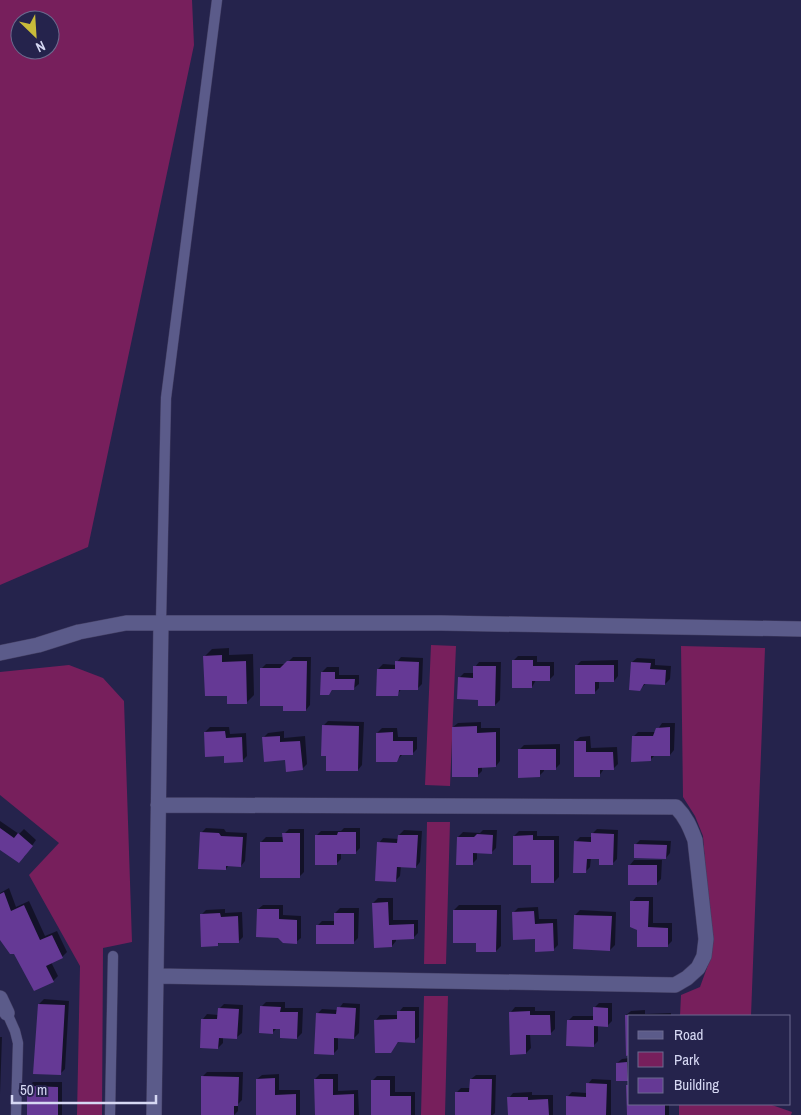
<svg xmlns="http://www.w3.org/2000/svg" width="801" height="1115" font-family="'Archivo Narrow',sans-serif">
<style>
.green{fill:#771f5c;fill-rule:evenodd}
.shadow{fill:#0007}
.building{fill:#653995}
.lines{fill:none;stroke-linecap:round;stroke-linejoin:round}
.lane-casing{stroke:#433f63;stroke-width:11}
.street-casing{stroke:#433f63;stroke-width:16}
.lane{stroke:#5b5b8a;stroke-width:10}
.street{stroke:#5b5b8a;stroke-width:15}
</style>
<rect width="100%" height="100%" fill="#25234c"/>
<!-- green -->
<path class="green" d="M0,0H192L194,45L88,547L0,585ZM20,20H50V50H20Z
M431,645L456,646L450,786L425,785Z
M681,646L765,648L751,1016H680L681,995L700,987L712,954L703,836L695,816L683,797Z
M69,665L103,678L124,701L132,942L103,948L102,1115H77L80,966L29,875L59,843L0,795V672Z
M427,822H450L446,964H424Z
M424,996H448L445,1115H421Z
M679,1104H769L792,1112L791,1115H679Z"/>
<!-- shadow -->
<path class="shadow" d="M229,648V655L253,654L254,695L247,702L228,694L205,656L212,649Z
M518,656H537V662H554V675L549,680H536L532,687L513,661Z
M293,657H311L310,705L306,710L285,704L262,668L266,664H286Z
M401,657L423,658L422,684L417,689L402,688L397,695L378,669L383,664L397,665V662Z
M637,658L655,659V665L671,666L670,679L665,684L646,683L640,690L632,662Z
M618,660V676L614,681H599V688L594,693L577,665L581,661Z
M479,662H501L500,700L495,705L459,678L464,673H475V667Z
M327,667H339V675H359V684L354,688H334L329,694L322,672Z
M328,721L364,722L362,765L358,770L323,726Z
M481,722V728H500V761L496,766H482V771L477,776L453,727L458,723Z
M662,723H675L674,750L670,755H655L650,760L633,737L638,732H656Z
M210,727H229L230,734L246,733L247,756L242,761L225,755L205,732Z
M382,728H397L398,737H417V749L413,753L403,754L397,760L377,733Z
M284,731V738L305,736L307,764L302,769L286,758L263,738L268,733Z
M590,736L591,748L617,747L618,764L613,769H604L599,776L575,741L580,737Z
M560,744V764L555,769H544V771L539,776L519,750L524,745Z
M0,821L19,834L24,829L36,840L24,857L0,849Z
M206,828L224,829L226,832L247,833L245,861L241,866L229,865L226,869L201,833Z
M344,828H360V848L355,853H341V859L336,864L317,835L321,831H341Z
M289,829H304V872L299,877L261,842L266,837H284V834Z
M597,829L618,830L617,859L612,864L601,858H591L590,867L585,872L575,842L580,837H592V834Z
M404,830L422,831L420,862L416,867L401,866L400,876L395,881L379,843L383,838L399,839V835Z
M483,830H497L496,848L492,852H477V859L472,864L458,837L463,832L480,833Z
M519,831H537V836H559V877L554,882L532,864L514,836Z
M640,840L671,841L670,853L666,858L635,845Z
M634,860H662L661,879L656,884L630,865Z
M9,888L16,907L29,901L45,936L57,931L67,952L62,957L51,962L58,976L53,981L0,939V893Z
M636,897H653V923H672V941L667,946L638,929L632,902Z
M378,898H393V920H418V933L413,938H396V941L392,946L373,903Z
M263,905H283V915L301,916V938L296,942L258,909Z
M459,905H501V946L496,951L477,941L454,910Z
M538,907L539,919H557L558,945L554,949L536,937L513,913L518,908Z
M340,908H359L358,938L354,942L317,926L322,921H335V913Z
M225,909V913L242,912L243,937L238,942H220L217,945L201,915L206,910Z
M580,910L616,912L615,945L610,950L575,915Z
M44,999L69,1001L65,1069L60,1074L39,1004Z
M266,1002H285V1008H303L302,1033L297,1038L281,1028H277L272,1033L262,1006Z
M343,1003L360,1004L359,1033L354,1038L338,1037V1049L333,1054L317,1014L322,1009L338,1010Z
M599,1003H612V1021L607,1026L598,1025V1041L593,1046L568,1021L573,1016H594V1008Z
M224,1004L243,1005L242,1033L237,1037H223V1043L218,1048L203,1019L207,1014L218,1015L219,1009Z
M403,1007H419V1037L414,1041H399L391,1052L376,1020L380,1015H399V1012Z
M515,1007H535V1011H555V1029L550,1034H530L531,1048L526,1053L511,1012Z
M645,1010V1014L671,1013V1016L626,1015L631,1011Z
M0,1037H2L0,1094Z
M630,1058V1077L628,1080L617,1063L622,1059Z
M207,1072H243L242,1100L238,1104V1111L234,1115H202V1077Z
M279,1074V1090H300V1115H279L257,1079L262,1075Z
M320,1074H338V1091L358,1090L359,1115H338L315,1079Z
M476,1075H496L495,1113L493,1115H456V1093L461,1088H471V1079Z
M377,1076H395V1092H415V1115H373L372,1081Z
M592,1079L611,1080V1115H567V1097L572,1092L587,1093L588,1084Z
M33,1082H62V1115H28V1087Z
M630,1083V1104H669V1115H628L627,1086Z
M532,1092V1095H553V1115H509V1098L513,1093Z"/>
<!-- building -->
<path class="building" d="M222,655V662L246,661L247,704H227V696H205L203,656Z
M512,660H533V666H550V681H532V688H512Z
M287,661H307L306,711H283V706H260V668H280Z
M395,661L419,662L418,690H399L398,696H376L377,669H395Z
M631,662L651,663L650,669L666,670L665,685L644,684L640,691L629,690Z
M575,665H614V682H595V694H575Z
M473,666H496L495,706H478V700L457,699L458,677L473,678Z
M321,672H335V679H355L354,690H332L329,695H320Z
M322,725L359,726L358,771H326V756H321Z
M477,726V733L496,732V767L478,768V777H452V727Z
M670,727V756H651V761L631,762L632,736H653L656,728Z
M225,731L226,738L242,737L243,762L224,763V756L205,757L204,732Z
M393,732V741H413V755H400L397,762H376V733Z
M280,736V742L300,741L303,770L286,772L285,760L264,762L262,737Z
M574,741H586V752H613L614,770H600V777H574Z
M518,749H556V770H540V777L518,778Z
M0,828L14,838L18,833L33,846L19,863L0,850Z
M200,832L219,833L221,836L243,837L241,867L226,866V870L198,869Z
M338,832H356V854H337V865H315V835H337Z
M282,833H300V878H260V842H283Z
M591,833L614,834L613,865H599V859H587L586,873H573L574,841L591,842Z
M477,834L493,835L492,854L473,853V865H456L457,837H474Z
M398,835H418L416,868L397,867L396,882L375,881L377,842L397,843Z
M533,835V840H554V883H531V865H513V836Z
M634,844L667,845L666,859L634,858Z
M628,865H657V885H628Z
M4,892L11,911L24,905L40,940L52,935L63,958L46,966L54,982L34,991L14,954H10L0,940V894Z
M630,901H649L648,927L668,928V947H637V930L630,927Z
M388,902L389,925L414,924V939L392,940V947L374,948L372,903Z
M257,909H279V919L297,920V944L283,943L278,938L256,937Z
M453,910H497L496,952H476V943H453Z
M534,911L535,924L553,923L554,951L535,952V939L513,940L512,912Z
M220,913L221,917L238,916L239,943H218V946L201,947L200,914Z
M334,913H354V944H316V925H334Z
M574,915L612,916L610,951L573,949Z
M38,1004L65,1005L61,1075L33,1074Z
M260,1006L281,1007L280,1012H298L297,1039L280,1038V1029H273V1034L259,1033Z
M337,1007L356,1008L354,1039L334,1038V1055L314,1054L316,1013L336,1014Z
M593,1007L608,1008V1027L594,1026V1047L566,1046L567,1020H593Z
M218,1008L239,1009L237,1039L219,1038L218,1049L200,1048L201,1019H217Z
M397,1011H415V1043L398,1042L391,1053H375L374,1020L397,1019Z
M530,1011V1015H550L551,1035H526V1054L510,1055L509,1012Z
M625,1015H630V1055L626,1056Z
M627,1062L628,1081H616V1063Z
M201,1076L239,1077L238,1106H234V1115H201Z
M275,1078V1095L296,1094V1115H256V1079Z
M314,1079H333V1095L354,1094V1115H315Z
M470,1079H492L491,1115H455V1092H469Z
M371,1080H390V1096H411V1115H371Z
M586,1083L607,1084L606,1115H566V1096L586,1097Z
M626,1085H630V1104H665V1115H627Z
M27,1086L58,1087V1115H27Z
M507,1097H528V1100L548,1099L549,1115H508Z"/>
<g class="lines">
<defs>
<path id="lane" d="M161,622L166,398L217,0
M7,1013L15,1031L18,1043L16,1115
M110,1115L113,956"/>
<path id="street" d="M0,653L38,645L79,632L126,623H441L801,629
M156,976L675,985L687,978L698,968L704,956L706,939L695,840C690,827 686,817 676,807L158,805
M0,998L7,1013
M154,1115L161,622"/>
</defs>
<!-- lane casing -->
<use href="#lane" class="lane-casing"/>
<!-- street casing -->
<use href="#street" class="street-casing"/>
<!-- lane -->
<use href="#lane" class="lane"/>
<!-- street -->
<use href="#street" class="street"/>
</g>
<!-- legend -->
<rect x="628" y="1015" width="162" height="90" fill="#25234c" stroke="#6c6b8f"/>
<rect x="638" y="1031" width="25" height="8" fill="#5b5b8a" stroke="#6c6b8f"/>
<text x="674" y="1040" font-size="15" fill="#d6d8f3">Road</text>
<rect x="638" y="1052" width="25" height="15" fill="#771f5c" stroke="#6c6b8f"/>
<text x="674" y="1065" font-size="15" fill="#d6d8f3">Park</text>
<rect x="638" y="1078" width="25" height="15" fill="#653995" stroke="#6c6b8f"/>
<text x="674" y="1090" font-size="15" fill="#d6d8f3">Building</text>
<!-- north arrow -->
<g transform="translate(35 35) rotate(155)"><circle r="24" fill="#25234c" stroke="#6c6b8f"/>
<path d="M0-4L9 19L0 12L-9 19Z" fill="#c9bb3a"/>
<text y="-8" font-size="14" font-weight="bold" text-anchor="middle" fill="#d6d8f3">N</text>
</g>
<!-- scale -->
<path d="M12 1095v8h144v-8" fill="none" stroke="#d6d8f3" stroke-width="2.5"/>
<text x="20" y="1095" font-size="15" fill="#d6d8f3" stroke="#25234c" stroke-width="4" paint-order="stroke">50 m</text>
</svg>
